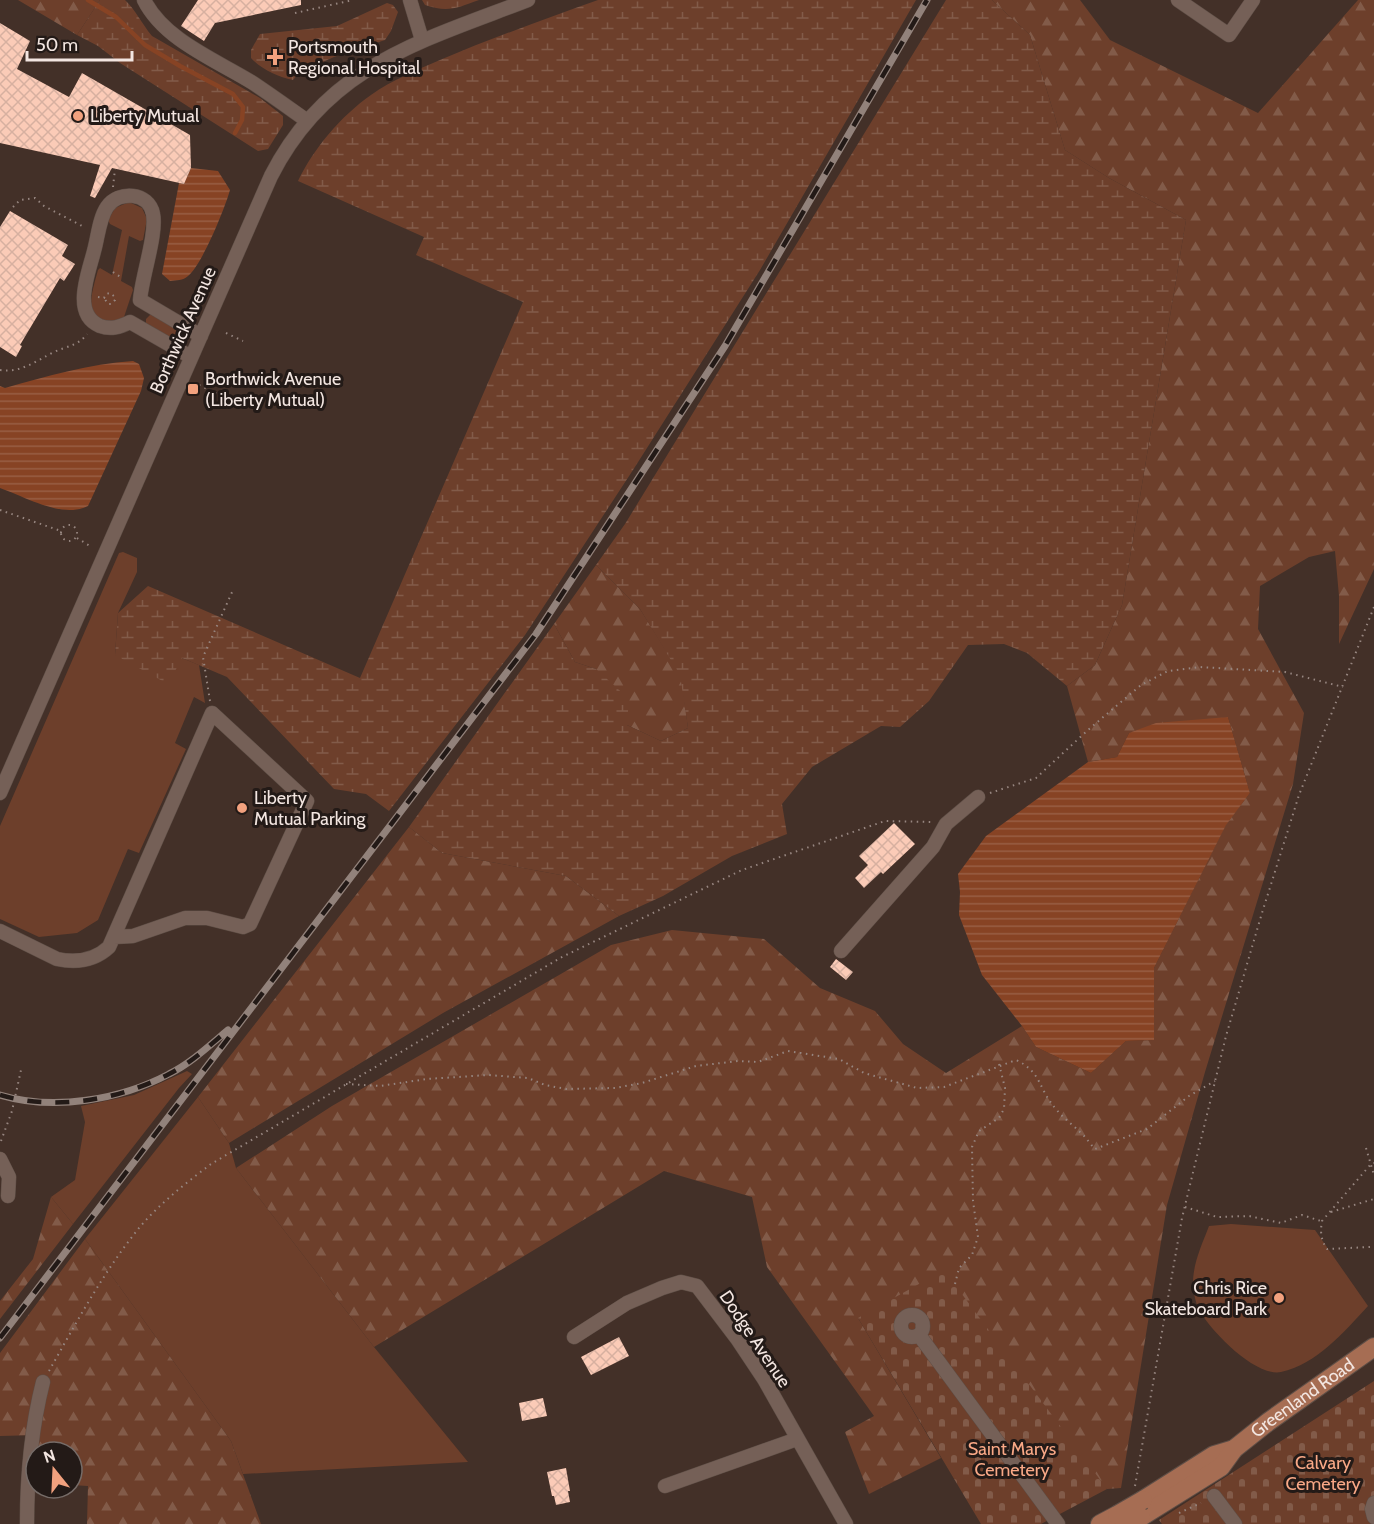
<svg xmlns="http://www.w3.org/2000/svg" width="1374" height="1524" font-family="Cabin,sans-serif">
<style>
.green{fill:#6d3f2b}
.forest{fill:url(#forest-firs)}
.wetland{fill:url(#wetland-marsh)}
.cemetery{fill:url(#cemetery-stones)}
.water{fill:url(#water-rules)}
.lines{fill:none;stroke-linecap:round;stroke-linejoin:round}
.stream{stroke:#874324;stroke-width:4.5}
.building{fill:url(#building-cross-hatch)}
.minor-casing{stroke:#5e4e46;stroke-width:15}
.major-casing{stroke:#5e4e46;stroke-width:20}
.path{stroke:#978680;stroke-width:2;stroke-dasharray:1.5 4.5;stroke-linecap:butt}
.minor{stroke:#756057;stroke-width:14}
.major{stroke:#a66d53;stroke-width:18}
.rail-casing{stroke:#92827b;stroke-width:7}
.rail{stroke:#231a17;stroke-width:4.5;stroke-dasharray:14;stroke-linecap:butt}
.major-bridge-casing{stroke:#5e4e46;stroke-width:20;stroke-linecap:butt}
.major-bridge{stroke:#a66d53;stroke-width:18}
.poi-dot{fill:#f2a17e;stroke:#231a17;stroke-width:2}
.labels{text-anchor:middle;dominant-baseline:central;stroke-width:6;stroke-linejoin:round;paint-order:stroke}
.poi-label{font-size:18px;fill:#f3e6e1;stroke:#231a17;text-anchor:start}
.street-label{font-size:18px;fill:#f3e6e1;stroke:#231a17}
.park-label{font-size:18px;fill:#f9a886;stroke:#231a17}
</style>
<defs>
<pattern id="forest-firs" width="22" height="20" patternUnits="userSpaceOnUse" patternTransform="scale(1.5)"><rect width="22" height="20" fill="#6d3f2b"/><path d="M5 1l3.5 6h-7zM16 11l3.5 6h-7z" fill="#825b49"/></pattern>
<pattern id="wetland-marsh" width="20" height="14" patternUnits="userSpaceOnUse" patternTransform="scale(1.5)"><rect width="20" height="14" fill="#6d3f2b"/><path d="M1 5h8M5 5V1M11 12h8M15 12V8" fill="none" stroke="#825b49"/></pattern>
<pattern id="cemetery-stones" width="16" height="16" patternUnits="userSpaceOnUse" patternTransform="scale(1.5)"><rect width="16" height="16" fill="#6d3f2b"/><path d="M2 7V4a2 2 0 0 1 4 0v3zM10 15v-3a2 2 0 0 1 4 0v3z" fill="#825b49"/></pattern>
<pattern id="water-rules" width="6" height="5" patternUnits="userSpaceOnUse" patternTransform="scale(1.5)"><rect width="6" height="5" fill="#874324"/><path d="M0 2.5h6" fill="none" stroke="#985e44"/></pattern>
<pattern id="building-cross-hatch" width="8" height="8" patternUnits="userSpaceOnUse" patternTransform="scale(1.5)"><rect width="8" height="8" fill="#fbcbb7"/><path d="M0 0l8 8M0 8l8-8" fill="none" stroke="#d7b0a0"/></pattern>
</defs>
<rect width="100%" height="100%" fill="#433028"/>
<!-- green -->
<path class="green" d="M129,202L142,208L147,219L143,240L140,241L129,236L121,281L132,287L133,290L124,317C112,325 91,323 91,304C91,294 95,281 98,270L100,268L112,275L122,230L110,224L108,220L115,208Z
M154,315L182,332L175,342L146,326V319L150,315Z
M123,552L137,558V572L118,613L115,655L182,658L199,665L205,703L194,697L175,743L186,749L139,853L128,849L98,920L77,933L39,937L0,919V826L119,553Z
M187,1071L192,1074L179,1088L73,1224L51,1197L75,1180L85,1122L81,1106L134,1095Z
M198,1097L229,1143L236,1168L374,1347L468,1462L243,1474L231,1441L85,1239Z
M1231,1224L1315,1230L1368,1306C1344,1332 1317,1364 1281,1372C1255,1377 1211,1331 1199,1310C1196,1304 1194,1294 1193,1288C1192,1265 1201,1247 1209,1226Z"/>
<!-- forest -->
<path class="forest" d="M18,0H100L77,35Z
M992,0H1080L1110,40L1258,113L1358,0H1374V569L1339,644V596L1335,551L1309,557L1260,586L1258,629L1304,713L1293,784L1205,1072L1167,1205L1121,1488L1107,1489L858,1318L941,1458L869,1494L845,1432L874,1416L767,1267L752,1197L664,1171L374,1347L236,1168L332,1106L611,945L672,930L764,939L820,988L875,1011L903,1044L946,1073L1022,1026L1036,1047L1091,1073L1126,1041L1153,1040L1154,968L1226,824L1250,793L1228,717L1129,733L1117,757L1088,762L1067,686L1095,665L1122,605L1186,220L1109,178L1065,150L1030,35Z
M596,565L640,609L681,675L688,728L661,741L627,725L596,669L575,662L554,624Z
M409,827L442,853L566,876L619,916L443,1013L229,1143L198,1097Z
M51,1197L73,1224L0,1319V1301L33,1259Z
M85,1239L231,1441L261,1524H87L88,1486L72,1485V1452H38V1435L0,1436V1353Z"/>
<!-- wetland -->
<path class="wetland" d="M100,0H125C135,9 142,24 152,36L260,98L283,116V125L268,149L258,151L120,63L98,46L77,35Z
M422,0H479C457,8 448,13 425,5Z
M598,0H916L760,270L633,470L525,635L389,811L366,794L334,789L227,677L182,658L168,684L115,655L118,613L148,586L360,678L523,302L416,255L424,237L298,181C314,148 341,116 371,95C392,80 417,70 440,60C492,38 545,19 598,0Z
M946,0H992L1030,35L1065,150L1109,178L1186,220L1122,605L1095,665L1067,686L1027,653L1004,644L968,645L929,701L900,727L881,726L812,767L782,804L787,834L732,856L663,896L619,916L566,876L442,853L409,827L554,624L575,662L596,669L629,699L627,725L661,741L688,728L680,675L640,609L596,565L625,524Z
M387,3L393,5L398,12L391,31L385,40L334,57L300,72L293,80C278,77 261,69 251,58V50L260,34L337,26Z"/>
<!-- cemetery -->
<path class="cemetery" d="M944,1270L1107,1489L1041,1524H981L858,1318Z
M1374,1381V1524H1162L1159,1520Z"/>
<!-- water -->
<path class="water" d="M191,168L218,171L230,190C225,208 202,265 188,276C183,281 176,280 170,281L162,274L179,183L184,184Z
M133,361L139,364L144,378L141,391L88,506C62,519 26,497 0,488V386L5,388C47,376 89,364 133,361Z
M1228,717L1250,793L1226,825L1154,968V1040L1126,1041L1091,1073L1036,1047L1022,1026L982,975L959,915L960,892L958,874L986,836L1088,762L1117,757L1129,733L1156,723Z"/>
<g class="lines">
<!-- stream -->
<path class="stream" d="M88,0L116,17L145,45L180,66L233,94L243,107L242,120L235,133"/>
</g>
<!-- building -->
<path class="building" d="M198,0H301V5L215,23L204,41L181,26Z
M0,23L30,41L17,69L69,97L82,73L190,135L191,168L184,184L112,168L95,198L90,196L100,165L0,143Z
M10,211L68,245L62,256L75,264L64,281L60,278L20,345L22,346L16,357L0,347V227Z
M894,823L915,844L883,874L881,872L864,888L855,878L868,865L859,856Z
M836,959L853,972L846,980L830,967Z
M619,1337L629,1356L591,1375L581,1357Z
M543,1398L547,1416L522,1421L519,1403Z
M566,1468L570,1491H568L570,1502L556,1505L554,1496H552L547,1472Z"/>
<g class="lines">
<defs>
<path id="minor" d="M144,0C164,40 216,60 253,83C271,95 289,108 306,120
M410,0L422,40
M1178,0L1229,35L1253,0
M191,357L130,322C120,327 111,330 100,326C71,314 89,272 94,251C98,237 99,219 107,207C118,190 149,192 153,214C157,234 142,276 140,300L201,336
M0,793L271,176C327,65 422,41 528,0
M0,931L57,959C76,963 94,961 109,947L212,713L307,801L250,924L243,927L207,918H185L133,936L114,937
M841,951L933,847L946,824L978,797
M0,1159L9,1177L8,1196
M901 1326a11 11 0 1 1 22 0a11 11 0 1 1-22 0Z
M919,1335L1058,1524
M574,1337L627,1303L662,1288L681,1282L697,1286L738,1340L764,1379L846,1524
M665,1486L797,1439
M1214,1496L1235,1524
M1374,1503L1372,1509L1374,1517
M27,1524C27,1475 31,1429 43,1382"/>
<g id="major">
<path d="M1143,1500L1214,1455L1234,1449"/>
<path id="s1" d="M1141,1517L1221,1467L1234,1449L1268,1422L1374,1347"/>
<path d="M1100,1524L1117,1515"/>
</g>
</defs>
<!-- minor casing -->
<use href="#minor" class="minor-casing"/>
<!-- major casing -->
<use href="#major" class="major-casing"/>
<!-- path -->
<path class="path" d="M295,13L353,0
M113,187L115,169
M13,207L20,200L35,198L44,206L84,227
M113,272L122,278
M98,297L104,298L106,294L110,293L115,297V300L111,304H108L104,298
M226,333L243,341
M0,370C21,373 36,361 54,352C67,346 78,346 87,334
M199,385L220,395
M0,510L61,531
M61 533a8 8 0 1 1 16 0a8 8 0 1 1-16 0Z
M77,538L90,546
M210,701L203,657L233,590
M990,793L1036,778L1088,730L1141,685L1168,671L1200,667L1285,672L1343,687
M346,1084L380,1086L427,1079L488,1075L528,1078L545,1085L566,1089L615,1088L642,1083L696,1066L738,1061L758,1062L788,1051L839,1059L864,1073L917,1088L944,1087L1016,1060C1042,1072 1038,1089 1056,1109C1063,1118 1072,1124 1080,1132C1086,1137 1090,1144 1095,1149L1147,1129L1189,1096L1215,1081
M1,1141L12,1111L21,1070
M1366,1148L1374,1175
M1185,1207L1217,1217L1249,1216L1281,1223L1302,1215L1321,1221
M1331,1212L1374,1199
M1370,1247L1327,1249C1321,1240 1320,1232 1322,1221L1371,1164L1374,1163
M955,1284L959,1268L972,1255L978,1237L973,1201L972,1147L979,1131L999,1118L1004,1109L1005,1088L999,1064
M49,1371C76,1323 104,1271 139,1228C160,1203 186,1183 211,1164L562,957L742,870L885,821L932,822
M1135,1486L1182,1218L1226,1036L1262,913L1299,795L1374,607
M1179,1513L1201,1503"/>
<!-- minor -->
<use href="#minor" class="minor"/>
<!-- major -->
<use href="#major" class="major"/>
<defs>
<path id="rail" d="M0,1095C54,1111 120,1100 169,1074C191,1063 209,1046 228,1030
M0,1338L536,634L725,346L927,0"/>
</defs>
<!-- rail casing -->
<use href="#rail" class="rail-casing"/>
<!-- rail -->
<use href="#rail" class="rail"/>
<defs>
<path id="major-bridge" d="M1117,1515L1143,1500
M1128,1524L1141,1517"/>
</defs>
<!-- major-bridge casing -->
<use href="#major-bridge" class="major-bridge-casing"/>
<!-- major-bridge -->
<use href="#major-bridge" class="major-bridge"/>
</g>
<!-- markers -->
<g class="poi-dot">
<path d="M272 48h6v6h6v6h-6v6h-6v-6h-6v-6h6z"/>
<circle cx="78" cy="116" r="6"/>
<rect x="187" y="383" width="12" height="12" rx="3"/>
<circle cx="242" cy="808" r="6"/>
<circle cx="1279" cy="1298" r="6"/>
</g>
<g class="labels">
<!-- poi labels -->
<g class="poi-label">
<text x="288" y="47">Portsmouth<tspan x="288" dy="21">Regional Hospital</tspan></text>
<text x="90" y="116">Liberty Mutual</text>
<text x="205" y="379">Borthwick Avenue<tspan x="205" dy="21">(Liberty Mutual)</tspan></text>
<text x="254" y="798">Liberty<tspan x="254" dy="21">Mutual Parking</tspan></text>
<text x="1267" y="1288" text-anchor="end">Chris Rice<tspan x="1267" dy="21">Skateboard Park</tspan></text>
</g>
<!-- street labels -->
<g class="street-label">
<text transform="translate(183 330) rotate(-66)">Borthwick Avenue</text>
<text transform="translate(755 1339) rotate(56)">Dodge Avenue</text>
<text stroke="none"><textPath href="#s1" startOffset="202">Greenland Road</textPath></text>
</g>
<!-- park labels -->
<g class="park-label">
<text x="1012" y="1449">Saint Marys<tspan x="1012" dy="21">Cemetery</tspan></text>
<text x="1323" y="1463">Calvary<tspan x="1323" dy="21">Cemetery</tspan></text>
</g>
</g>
<!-- north arrow -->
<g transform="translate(54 1470) rotate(342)"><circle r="28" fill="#231a17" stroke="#766c68" stroke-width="1.5"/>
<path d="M0-4.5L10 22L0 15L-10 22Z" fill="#f2a17e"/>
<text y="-9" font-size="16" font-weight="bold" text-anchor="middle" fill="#f3e6e1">N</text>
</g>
<!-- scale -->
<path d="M27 51v9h105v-9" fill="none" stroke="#f3e6e1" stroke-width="3"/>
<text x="36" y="51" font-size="18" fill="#f3e6e1" stroke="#231a17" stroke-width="4.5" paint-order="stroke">50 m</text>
</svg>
